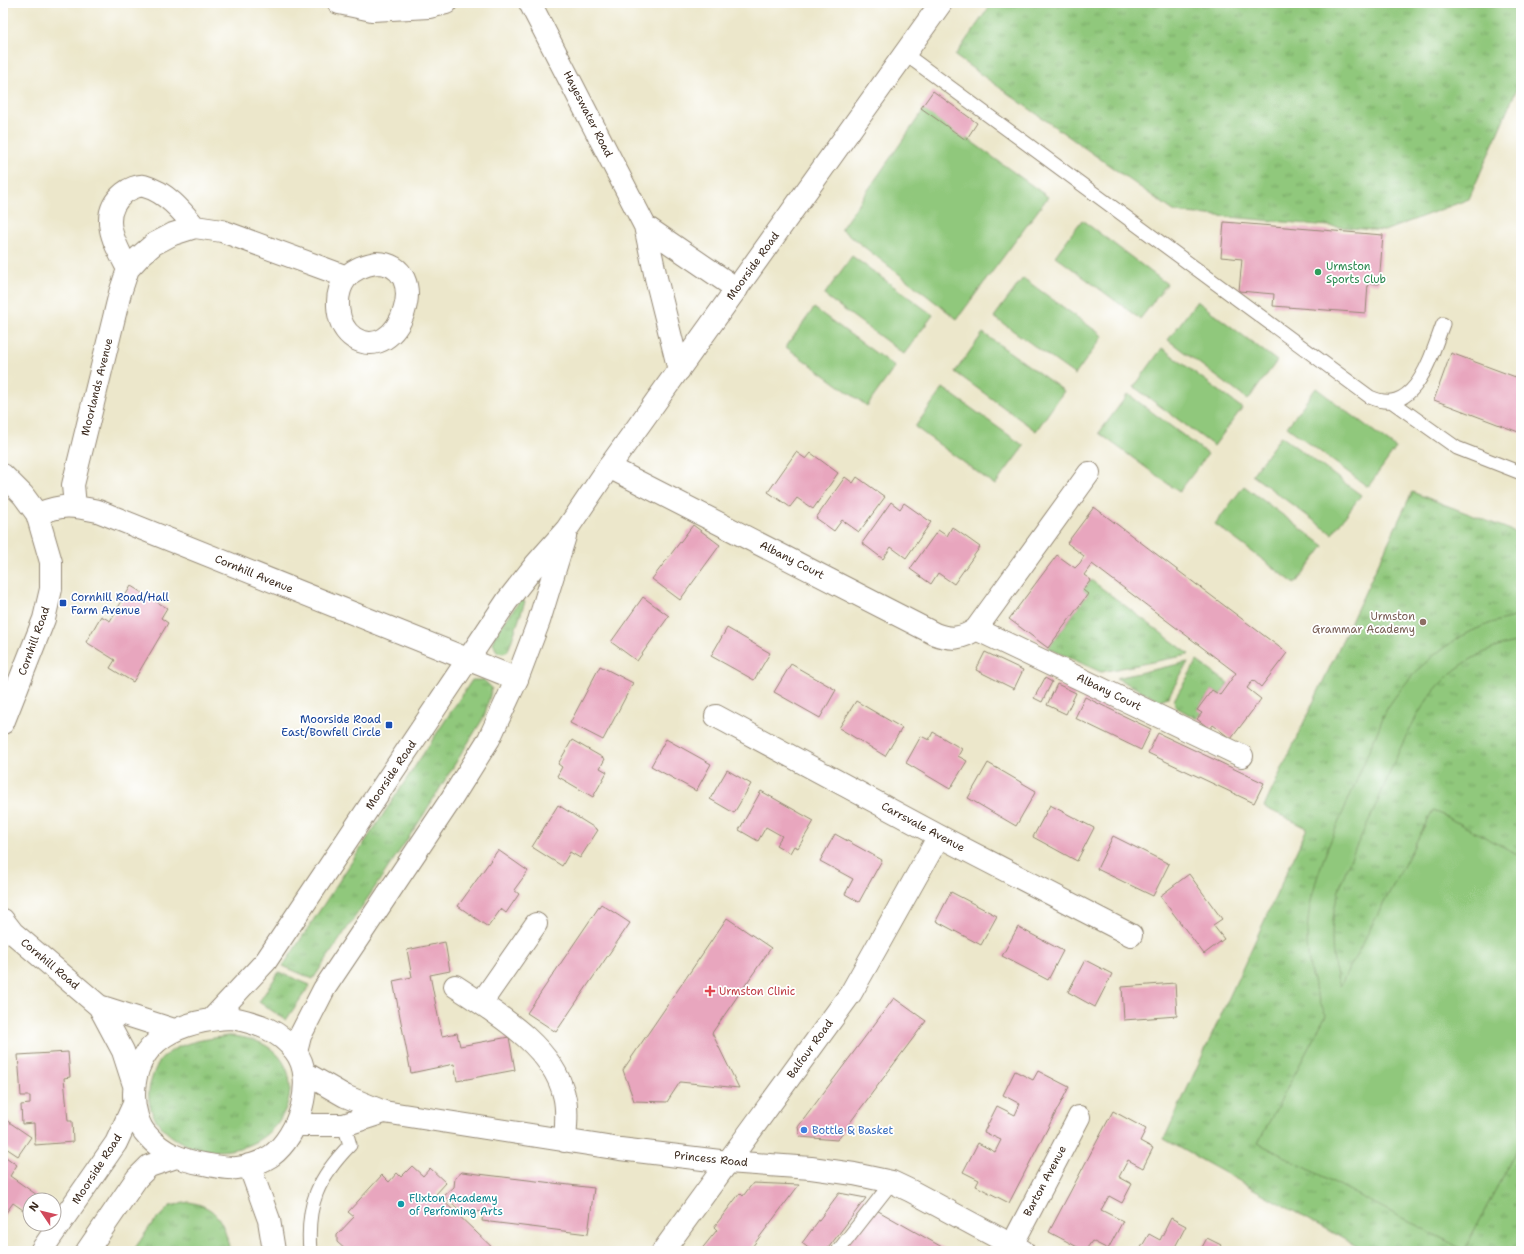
<svg xmlns="http://www.w3.org/2000/svg" width="1524" height="1254" font-family="'Shantell Sans',sans-serif">
<style>
.grass{fill:url(#grass-tufts);stroke:#66794d}
.pitch{fill:#90c87c;stroke:#66794d}
.building{fill:#e8a6be}
.lines{fill:none;stroke-linecap:round;stroke-linejoin:round}
.lane-casing{stroke:#948874;stroke-width:15}
.street-casing{stroke:#948874;stroke-width:24}
.secondary-casing{stroke:#948874;stroke-width:24}
.lane{stroke:#fff;stroke-width:13}
.street{stroke:#fff;stroke-width:22}
.secondary{stroke:#fff;stroke-width:22}
.leisure-dot{fill:#2e9e5b;stroke:#fff;stroke-width:1.5}
.transit-dot{fill:#1a4fb4;stroke:#fff;stroke-width:1.5}
.education-dot{fill:#8d6e63;stroke:#fff;stroke-width:1.5}
.health-dot{fill:#e0444e;stroke:#fff;stroke-width:1.5}
.shop-dot{fill:#3f7fe0;stroke:#fff;stroke-width:1.5}
.culture-dot{fill:#0f9aa8;stroke:#fff;stroke-width:1.5}
.labels{text-anchor:middle;dominant-baseline:central;stroke-width:3.5;stroke-linejoin:round;paint-order:stroke}
.street-label{font-size:11px;fill:#3b2a1e;stroke:#fff}
.leisure-label{font-size:11px;fill:#27864d;stroke:#fff;text-anchor:start}
.transit-label{font-size:11px;fill:#164399;stroke:#fff;text-anchor:start}
.education-label{font-size:11px;fill:#785e54;stroke:#fff;text-anchor:end}
.health-label{font-size:11px;fill:#be3a42;stroke:#fff;text-anchor:start}
.shop-label{font-size:11px;fill:#366cbe;stroke:#fff;text-anchor:start}
.culture-label{font-size:11px;fill:#0d838f;stroke:#fff;text-anchor:start}
</style>
<defs>
<pattern id="grass-tufts" width="24" height="20" patternUnits="userSpaceOnUse"><rect width="24" height="20" fill="#90c87c"/><path d="M3 7l-1-3M5 7V3M7 7l1-3M15 17l-1-3M17 17v-4M19 17l1-3" fill="none" stroke="#77a365"/></pattern>
</defs>
<rect width="100%" height="100%" fill="#fff"/>
<filter id="ink" filterUnits="userSpaceOnUse"><feTurbulence type="fractalNoise" baseFrequency=".025" numOctaves="2"/><feDisplacementMap in="SourceGraphic" scale="8" xChannelSelector="R" yChannelSelector="G"/><feConvolveMatrix kernelMatrix="1 2 1 2 8 2 1 2 1" color-interpolation-filters="sRGB"/></filter>
<filter id="wash" filterUnits="userSpaceOnUse"><feTurbulence type="fractalNoise" baseFrequency=".012" numOctaves="4" result="noise"/><feDisplacementMap in="SourceGraphic" scale="16" xChannelSelector="R" yChannelSelector="G"/><feGaussianBlur stdDeviation="0.9" result="paint"/><feColorMatrix in="noise" values="0 0 0 0 0 0 0 0 0 0 0 0 0 0 0 0 0 1.4 0 .05"/><feComposite in="paint" operator="in"/></filter>
<g filter="url(#wash)">
<rect width="100%" height="100%" fill="#ece7cb"/>
<!-- grass -->
<path class="grass" d="M992,3H1521V79L1469,199L1384,231L1175,212L955,56Z
M1412,492L1521,534V1251H1365L1164,1139L1307,828L1264,807Z
M1091,580L1189,654L1188,655L1101,672L1048,648L1088,594L1083,590Z
M521,599L525,602L508,651L503,653L497,652L493,643L494,637Z
M1197,661L1228,683L1220,695L1212,690L1197,709L1202,713L1197,719L1176,707L1174,700Z
M1188,662L1168,697L1160,700L1116,678Z
M472,680H484L492,688L484,717L419,822L313,979L283,966Z
M279,972L310,985L286,1020L259,1002Z
M229,1036C327,1040 298,1162 205,1150C171,1145 138,1115 152,1078C155,1069 158,1061 166,1055C182,1041 208,1039 229,1036Z
M189,1202C219,1207 224,1224 230,1251H133L151,1225L170,1206Z"/>
<!-- pitch -->
<path class="pitch" d="M925,108L1048,197L957,319L841,229Z
M1082,220L1167,284L1140,319L1055,256Z
M852,256L933,315L904,354L824,295Z
M1023,278L1103,336L1075,375L994,317Z
M1197,301L1277,361L1248,400L1168,340Z
M814,308L895,367L867,406L786,347Z
M983,333L1064,391L1036,431L955,372Z
M1162,348L1242,408L1214,446L1134,387Z
M943,388L1024,446L995,485L915,427Z
M1316,388L1396,448L1368,487L1287,427Z
M1128,394L1208,454L1179,492L1099,433Z
M1281,436L1361,495L1332,534L1252,475Z
M1244,486L1324,546L1295,584L1215,524Z
M1521,616V641C1495,645 1468,658 1448,676C1412,709 1393,767 1374,810C1359,841 1342,872 1335,906C1330,932 1331,962 1340,986L1433,810L1521,856V1141L1464,1250L1258,1143L1326,1015C1286,933 1317,872 1350,796C1359,775 1367,755 1376,735C1380,726 1383,715 1388,707C1419,660 1465,624 1521,616Z"/>
<g id="blocks">
<!-- building -->
<path class="building" d="M933,91L977,123L966,140L921,108Z
M1224,222L1383,235L1379,284L1368,283L1366,313L1273,306L1274,294L1239,291L1242,259L1221,257Z
M1451,353L1521,379V433L1434,400Z
M796,452L806,459L811,453L838,473L813,509L797,498L790,507L768,492Z
M845,477L853,483L857,477L885,497L859,532L842,520L834,531L816,518Z
M891,502L900,509L904,503L931,522L906,558L891,547L883,559L862,543Z
M1094,507L1287,653L1261,687L1253,680L1247,688L1261,699L1231,739L1213,725L1210,729L1197,719L1202,713L1197,710L1212,690L1220,695L1236,673L1092,564L1084,575L1091,580L1083,590L1088,594L1048,648L1009,619L1057,555L1075,568L1080,563L1084,556L1067,543Z
M693,525L720,545L680,600L652,579Z
M952,527L980,547L954,584L938,573L931,584L910,569L938,530L947,536Z
M131,586L167,608L161,618L168,623L133,682L110,668L115,660L86,642L101,616L110,621Z
M643,597L669,616L637,661L611,642Z
M727,628L770,653L754,680L711,656Z
M985,652L1023,670L1014,689L976,670Z
M791,664L836,690L820,718L774,692Z
M600,666L633,683L603,740L570,723Z
M1045,678L1052,682L1042,702L1034,698Z
M1057,684L1076,693L1066,714L1047,705Z
M1085,697L1151,729L1141,750L1075,718Z
M856,701L902,728L885,756L839,728Z
M933,732L962,749L958,756L967,761L950,789L906,763L921,736L929,740Z
M1158,733L1264,783L1254,803L1148,753Z
M666,739L711,764L696,791L651,766Z
M572,740L605,759L600,768L607,772L593,797L557,776L562,767L558,764Z
M988,763L1036,791L1016,826L968,798Z
M727,770L751,784L734,813L710,799Z
M761,791L814,821L798,848L794,846L790,853L776,845L782,836L766,827L758,841L739,830Z
M558,805L598,830L580,858L570,852L562,866L532,847Z
M1050,805L1094,828L1077,861L1033,837Z
M835,834L882,860L859,902L845,894L853,879L820,861Z
M1113,836L1169,864L1153,896L1097,869Z
M498,850L528,871L514,890L519,894L506,913L501,909L488,927L458,906Z
M1189,874L1222,919L1213,925L1224,939L1204,954L1160,896Z
M951,892L997,916L981,945L936,921Z
M601,904L630,923L556,1032L527,1013Z
M727,918L771,948L712,1033L739,1088L680,1082L667,1102L634,1101L623,1070Z
M1018,927L1063,951L1048,980L1002,956Z
M445,942L450,971L430,975L442,1036L457,1033L460,1046L509,1037L515,1070L457,1081L454,1064L411,1073L393,981L412,977L407,950Z
M1085,960L1112,974L1095,1007L1068,992Z
M1175,983L1177,1016L1124,1020L1122,987Z
M894,998L926,1021L837,1140L800,1137L798,1127Z
M68,1052L70,1077L64,1078L68,1121H72L73,1142L35,1145L34,1123L22,1124L21,1105L30,1104V1096H21L18,1055Z
M1015,1071L1033,1080L1038,1071L1069,1087L1009,1203L976,1186L979,1180L963,1172L978,1143L995,1152L1001,1140L984,1132L997,1106L1015,1115L1020,1104L1003,1095Z
M1113,1111L1146,1129L1140,1141L1153,1148L1143,1168L1128,1160L1119,1177L1132,1184L1122,1203L1109,1196L1101,1210L1123,1221L1108,1249L1092,1241L1085,1251L1049,1232Z
M3,1118L31,1137L18,1156L3,1146Z
M3,1155L17,1165L10,1176L37,1195L34,1200H30V1206L26,1212L13,1203L3,1217Z
M412,1166L423,1176L430,1168L446,1183L436,1194L496,1251H347L337,1242V1235L354,1217L348,1212L382,1175L389,1182L397,1173L401,1177Z
M462,1172L594,1188L588,1234L482,1221L483,1212L457,1208L444,1196L454,1187L455,1178Z
M753,1183L799,1185L749,1251H700L717,1230L714,1227L740,1193L743,1196Z
M839,1193L866,1198L826,1251H812L802,1243Z
M873,1208L949,1251H841Z
M1171,1218L1186,1226L1175,1247L1183,1251H1139L1149,1234L1160,1240Z
M1207,1238L1221,1245L1218,1251H1200Z"/>
</g>
</g>
<g filter="url(#ink)">
<use href="#blocks" fill-opacity="0" stroke="#948874" stroke-width="1"/>
<g class="lines">
<defs>
<path id="lane" d="M905,54L1370,397C1416,418 1431,355 1443,324
M1391,401L1457,448L1521,473
M310,1251C306,1204 318,1178 350,1145L344,1125
M838,1251L892,1182"/>
<path id="street" d="M339,3L372,10L429,7L446,3
M376,263C435,263 399,367 354,338C336,326 333,295 346,278C353,269 365,265 376,263Z
M128,269C115,244 97,215 124,193C129,189 138,185 144,186C166,192 181,210 195,227
M609,467L935,634C951,640 962,639 976,629L1089,473
M75,506L73,485L120,293L128,269L140,256L154,244L173,234L195,227L222,231L347,277
M37,514C64,504 70,505 98,511L517,679
M976,629L1242,756
M716,716L939,836L1131,935
M455,986C494,1012 553,1046 564,1095C568,1110 566,1126 565,1141
M481,1003L536,924
M305,1073L345,1096L384,1112L620,1149L728,1162L811,1168L854,1174L892,1182L911,1191L1023,1251
M296,1125H344L384,1112
M1012,1245L1079,1117
M663,1251L851,993L939,836"/>
<path id="secondary" d="M530,3L645,226L656,278L679,370
M645,226L737,289
M3,475L23,495L37,514L51,562V589L44,619L3,723
M3,920L13,933L99,1006L174,1030
M99,1006L123,1051L134,1085
M232,1018C257,1023 279,1030 295,1051C317,1079 299,1136 271,1156C262,1162 248,1167 237,1168C227,1169 215,1166 204,1164C181,1160 162,1153 147,1135C138,1126 134,1108 134,1096C133,1038 184,1020 232,1018Z
M212,1019L266,961L507,601L536,564L567,529L609,467L941,3
M296,1052L300,1036L324,989L452,798L489,739L517,679L539,621L565,536
M249,1165L269,1220L274,1251
M41,1251L116,1143L134,1104
M87,1251L137,1178L149,1166L176,1157"/>
</defs>
<!-- lane casing -->
<use href="#lane" class="lane-casing"/>
<!-- street casing -->
<use href="#street" class="street-casing"/>
<!-- secondary casing -->
<use href="#secondary" class="secondary-casing"/>
<!-- lane -->
<use href="#lane" class="lane"/>
<!-- street -->
<use href="#street" class="street"/>
<!-- secondary -->
<use href="#secondary" class="secondary"/>
</g>
</g>
<!-- markers -->
<circle class="leisure-dot" cx="1318" cy="272" r="4"/>
<g class="transit-dot">
<rect x="59" y="599" width="8" height="8" rx="2"/>
<rect x="385" y="721" width="8" height="8" rx="2"/>
</g>
<circle class="education-dot" cx="1423" cy="622" r="4"/>
<path class="health-dot" d="M708 985h4v4h4v4h-4v4h-4v-4h-4v-4h4z"/>
<circle class="shop-dot" cx="804" cy="1130" r="4"/>
<circle class="culture-dot" cx="401" cy="1204" r="4"/>
<g class="labels">
<!-- street labels -->
<g class="street-label">
<text transform="translate(588 114) rotate(63)">Hayeswater Road</text>
<text transform="translate(753 266) rotate(-54)">Moorside Road</text>
<text transform="translate(97 387) rotate(-76)">Moorlands Avenue</text>
<text transform="translate(792 560) rotate(27)">Albany Court</text>
<text transform="translate(254 574) rotate(22)">Cornhill Avenue</text>
<text transform="translate(34 641) rotate(-70)">Cornhill Road</text>
<text transform="translate(1109 692) rotate(26)">Albany Court</text>
<text transform="translate(391 775) rotate(-56)">Moorside Road</text>
<text transform="translate(923 827) rotate(28)">Carrsvale Avenue</text>
<text transform="translate(50 964) rotate(40)">Cornhill Road</text>
<text transform="translate(810 1049) rotate(-54)">Balfour Road</text>
<text transform="translate(711 1159) rotate(6)">Princess Road</text>
<text transform="translate(97 1169) rotate(-57)">Moorside Road</text>
<text transform="translate(1045 1181) rotate(-62)">Barton Avenue</text>
</g>
<!-- leisure labels -->
<g class="leisure-label">
<text x="1326" y="266">Urmston<tspan x="1326" dy="13">Sports Club</tspan></text>
</g>
<!-- transit labels -->
<g class="transit-label">
<text x="71" y="597">Cornhill Road/Hall<tspan x="71" dy="13">Farm Avenue</tspan></text>
<text x="381" y="719" text-anchor="end">Moorside Road<tspan x="381" dy="13">East/Bowfell Circle</tspan></text>
</g>
<!-- education labels -->
<g class="education-label">
<text x="1415" y="616">Urmston<tspan x="1415" dy="13">Grammar Academy</tspan></text>
</g>
<!-- health labels -->
<g class="health-label">
<text x="719" y="991">Urmston Clinic</text>
</g>
<!-- shop labels -->
<g class="shop-label">
<text x="812" y="1130">Bottle &amp; Basket</text>
</g>
<!-- culture labels -->
<g class="culture-label">
<text x="409" y="1198">Flixton Academy<tspan x="409" dy="13">of Perfoming Arts</tspan></text>
</g>
</g>
<!-- margin -->
<rect width="1524" height="1254" fill="none" stroke="#fff" stroke-width="16"/>
<!-- north arrow -->
<g transform="translate(42 1212) rotate(305)"><circle r="19" fill="#ffffff" stroke="#b1aaa5"/>
<path d="M0-3L7 15L0 10L-7 15Z" fill="#d1495b"/>
<text y="-6" font-size="11" font-weight="bold" text-anchor="middle" fill="#3b2a1e">N</text>
</g>
</svg>
